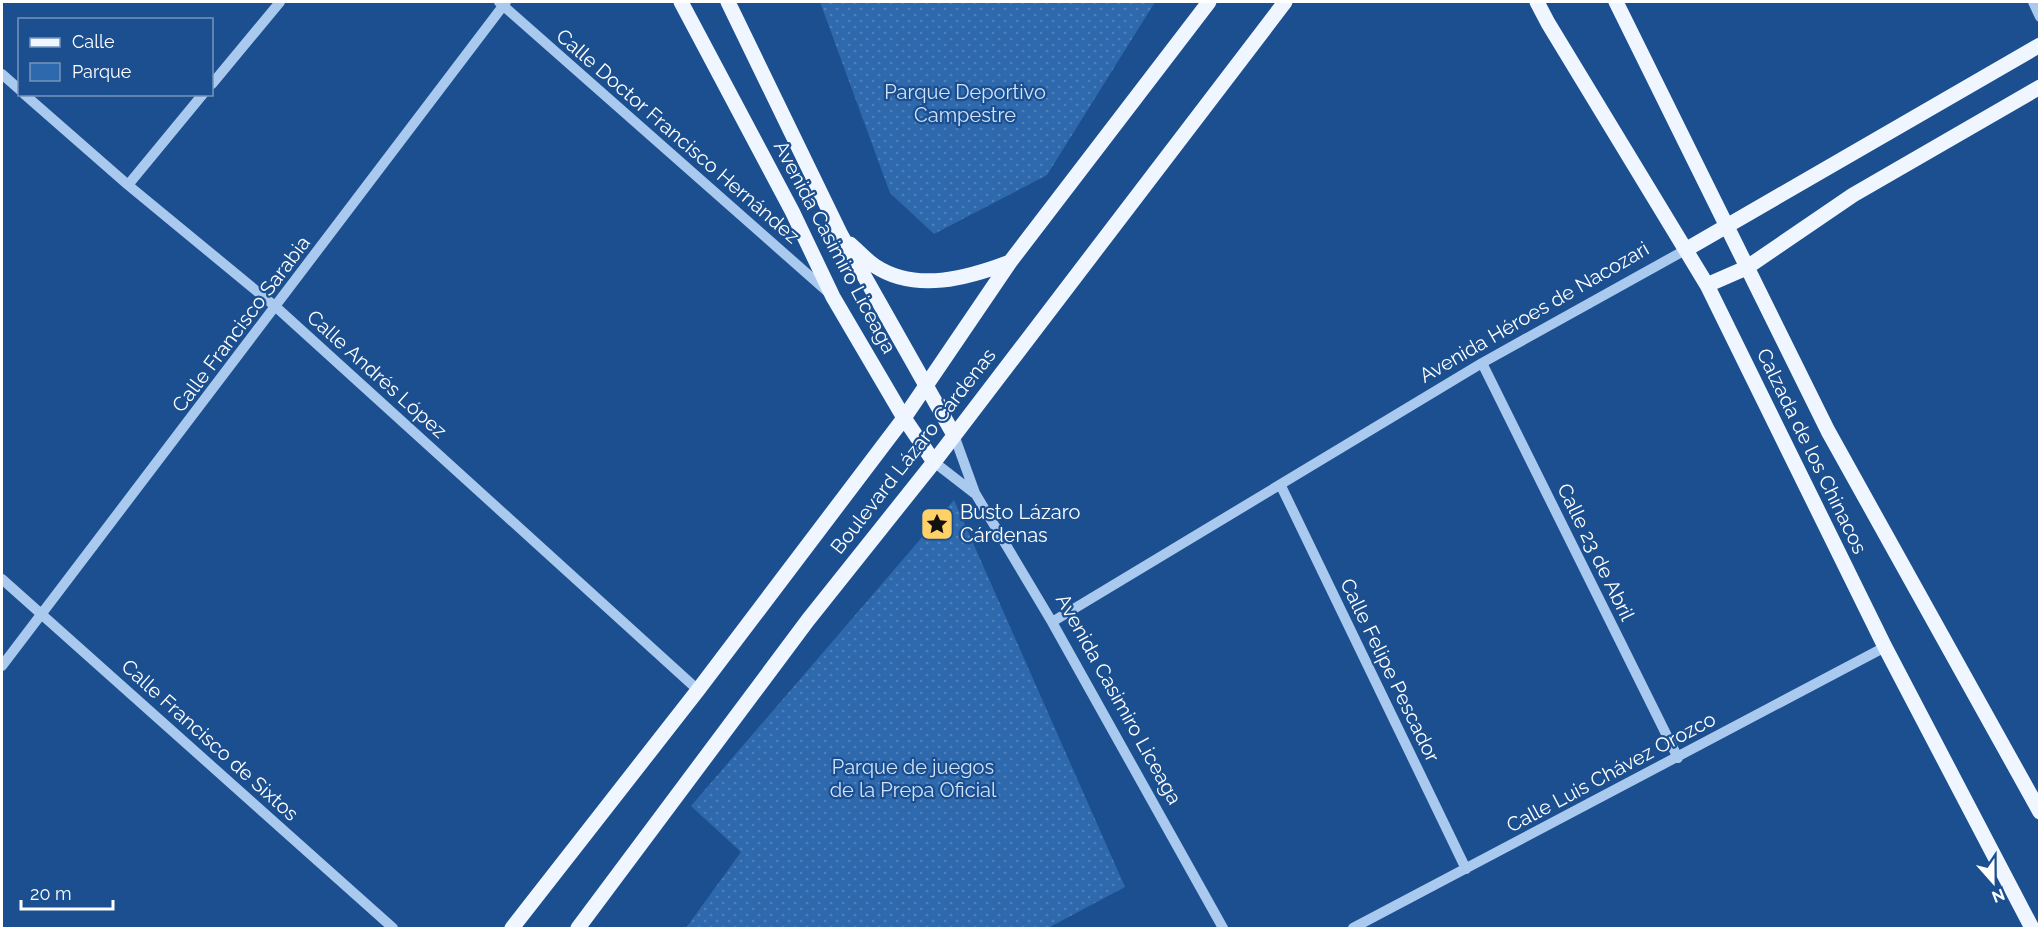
<svg xmlns="http://www.w3.org/2000/svg" width="2041" height="930" font-family="Raleway,sans-serif">
<style>
.green{fill:url(#green-dots)}
.lines{fill:none;stroke-linecap:round;stroke-linejoin:round}
.minor{stroke:#a9c9ee;stroke-width:10}
.major{stroke:#f0f6ff;stroke-width:15}
.labels{text-anchor:middle;dominant-baseline:central;stroke-width:4.5;stroke-linejoin:round;paint-order:stroke}
.park-label{font-size:20px;fill:#cfe3fa;stroke:#1b4f8f}
.street-label{font-size:20px;fill:#fff;stroke:#1b4f8f}
.poi-label{font-size:20px;fill:#fff;stroke:#1b4f8f;text-anchor:start}
</style>
<defs>
<pattern id="green-dots" width="8" height="8" patternUnits="userSpaceOnUse" patternTransform="scale(1.5)"><rect width="8" height="8" fill="#2e69ad"/><path d="M2 2h.1M6 6h.1" fill="none" stroke="#4d80b9" stroke-width="1.8" stroke-linecap="round"/></pattern>
</defs>
<rect width="100%" height="100%" fill="#1b4f8f"/>
<!-- green -->
<path class="green" d="M820,2H1155L1047,175L934,234L890,193Z
M954,500L1125,887L1048,928H686L741,852L691,806Z"/>
<g class="lines">
<!-- minor -->
<path class="minor" d="M499,2L829,293
M2033,2L2040,17
M2,74L20,90
M212,84L280,2
M24,94L128,185L276,307L698,690
M128,185L203,94
M1482,363L1678,758
M954,435L975,493L1052,622L1223,928
M934,462L974,493
M1281,486L1466,869
M2,579L393,928
M1052,622L1482,363L1687,249
M2,666L506,2
M1353,928L1885,647"/>
<!-- major -->
<path class="major" d="M681,2L792,211L833,297L904,418L934,462
M728,2L841,235L954,435
M1537,2L1548,23L1707,285L1885,647L2032,928
M1616,2L1828,431L2040,812
M850,244C858,251 866,260 875,266C916,293 968,278 1010,262
M1687,249L2040,45
M1707,285L1746,268L1853,195L2040,87
M512,928L698,690L904,418L1010,262L1209,2
M578,928L808,620L934,462L1285,2"/>
</g>
<!-- icons -->
<defs>
<symbol id="sight-square" viewBox="-11 -11 22 22"><rect x="-9" y="-9" width="18" height="18" rx="4" fill="#ffd166" stroke="#1b4f8f"/><path d="M0-6L1.8-2.2L6-1.7L2.9 1.2L3.7 5.4L0 3.3L-3.7 5.4L-2.9 1.2L-6-1.7L-1.8-2.2Z" fill="#111"/></symbol>
</defs>
<g fill-rule="evenodd">
<use href="#sight-square" x="918" y="505" width="38" height="38"/>
</g>
<g class="labels">
<!-- park labels -->
<g class="park-label">
<text x="965" y="92">Parque Deportivo<tspan x="965" dy="23">Campestre</tspan></text>
<text x="913" y="767">Parque de juegos<tspan x="913" dy="23">de la Prepa Oficial</tspan></text>
</g>
<!-- street labels -->
<g class="street-label">
<text transform="translate(678 136) rotate(41)">Calle Doctor Francisco Hernández</text>
<text transform="translate(835 247) rotate(62)">Avenida Casimiro Liceaga</text>
<text transform="translate(1534 312) rotate(-30)">Avenida Héroes de Nacozari</text>
<text transform="translate(241 324) rotate(-53)">Calle Francisco Sarabia</text>
<text transform="translate(377 374) rotate(42)">Calle Andrés López</text>
<text transform="translate(913 451) rotate(-52)">Boulevard Lázaro Cárdenas</text>
<text transform="translate(1812 451) rotate(64)">Calzada de los Chinacos</text>
<text transform="translate(1596 552) rotate(64)">Calle 23 de Abril</text>
<text transform="translate(1390 670) rotate(64)">Calle Felipe Pescador</text>
<text transform="translate(1119 699) rotate(61)">Avenida Casimiro Liceaga</text>
<text transform="translate(210 740) rotate(42)">Calle Francisco de Sixtos</text>
<text transform="translate(1611 772) rotate(-28)">Calle Luis Chávez Orozco</text>
</g>
<!-- poi labels -->
<g class="poi-label">
<text x="960" y="512">Busto Lázaro<tspan x="960" dy="23">Cárdenas</tspan></text>
</g>
</g>
<!-- border -->
<rect width="2041" height="930" fill="none" stroke="#ffffff" stroke-width="6"/>
<!-- legend -->
<rect x="18" y="18" width="195" height="78" fill="#1b4f8f" stroke="#7695bc" stroke-width="1.5"/>
<rect x="30" y="38" width="30" height="9" fill="#f0f6ff" stroke="#7695bc" stroke-width="1.5"/>
<text x="72" y="48" font-size="18" fill="#ffffff">Calle</text>
<rect x="30" y="63" width="30" height="18" fill="#2e69ad" stroke="#7695bc" stroke-width="1.5"/>
<text x="72" y="78" font-size="18" fill="#ffffff">Parque</text>
<!-- north arrow -->
<g transform="translate(1993 882) rotate(159)" stroke="#1b4f8f" stroke-width="4.5" paint-order="stroke">
<path d="M0-4.5L10 22L0 15L-10 22Z" fill="#ffffff"/>
<text y="-9" font-size="16" font-weight="bold" text-anchor="middle" fill="#ffffff">N</text>
</g>
<!-- scale -->
<path d="M21 900v9h92v-9" fill="none" stroke="#ffffff" stroke-width="3"/>
<text x="30" y="900" font-size="18" fill="#ffffff" stroke="#1b4f8f" stroke-width="4.5" paint-order="stroke">20 m</text>
</svg>
